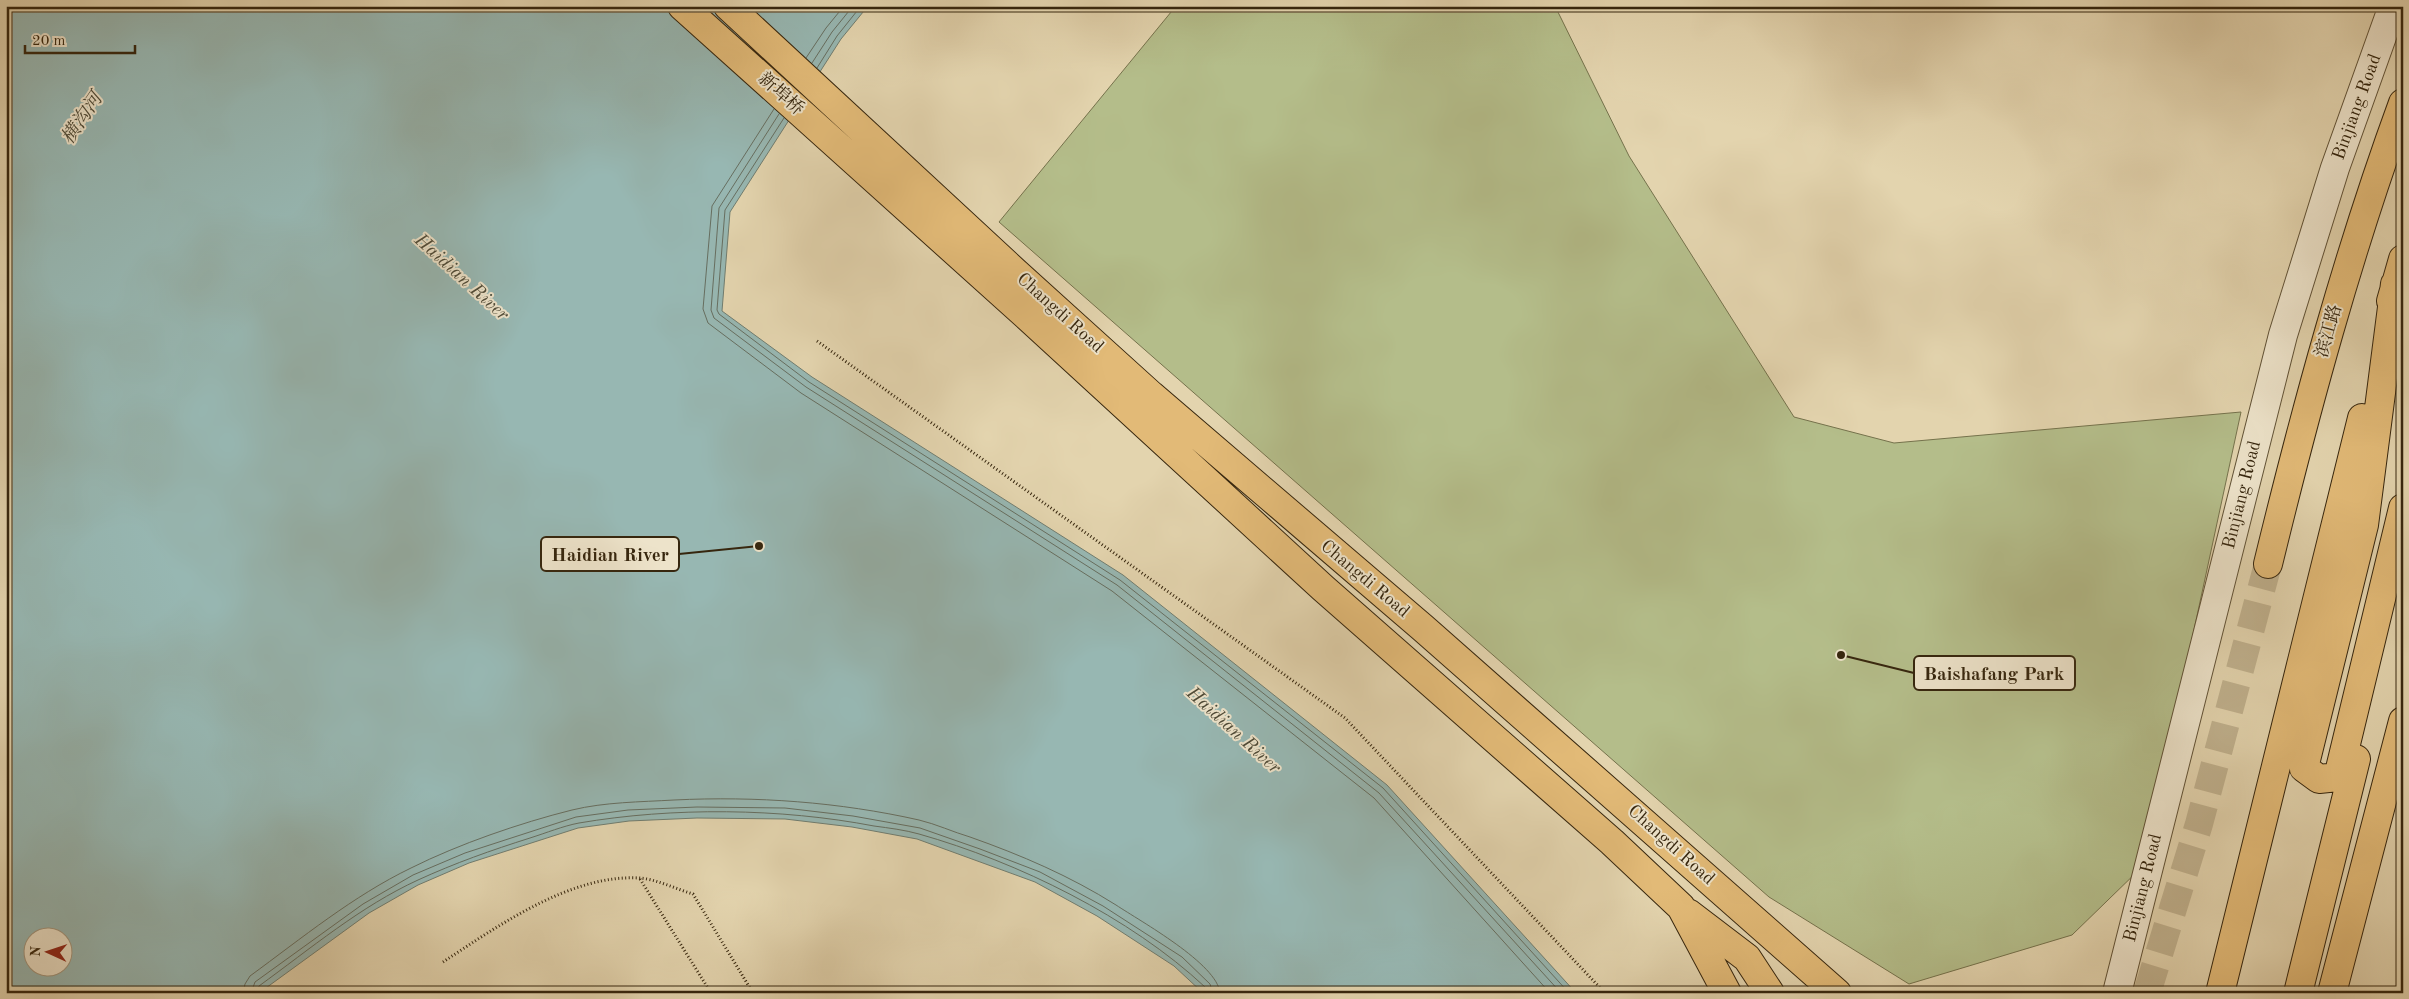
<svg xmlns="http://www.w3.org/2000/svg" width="2409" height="999" font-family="'Old Standard TT','Noto Serif SC',serif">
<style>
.green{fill:#b4bd8a;stroke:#75724c}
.water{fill:#97b7b2;stroke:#707d70;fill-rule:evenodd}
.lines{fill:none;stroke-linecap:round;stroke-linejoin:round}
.shore{stroke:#666e60;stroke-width:1}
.primary-tunnel{stroke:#c0b18e;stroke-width:28;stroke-dasharray:28 14;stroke-linecap:butt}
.tertiary-casing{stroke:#615236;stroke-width:30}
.primary-casing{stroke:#36260e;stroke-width:30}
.path{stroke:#36260e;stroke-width:3;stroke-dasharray:1 2.5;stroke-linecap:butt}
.tertiary{stroke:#ede3ca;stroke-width:28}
.primary{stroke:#e2ba77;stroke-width:28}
.labels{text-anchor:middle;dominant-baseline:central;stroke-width:4;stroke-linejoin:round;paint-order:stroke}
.street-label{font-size:18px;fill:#36260e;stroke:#ede3ca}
.water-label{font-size:19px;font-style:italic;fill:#4e4a37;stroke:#ede3ca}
.leader{fill:none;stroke:#36260e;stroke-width:2}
.callout-dot{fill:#36260e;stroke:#ede3ca;stroke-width:2}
.callout{fill:#ede3ca;stroke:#36260e;stroke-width:2}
.callout-label{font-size:19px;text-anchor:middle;font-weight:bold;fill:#36260e}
</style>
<rect width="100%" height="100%" fill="#e3d4ae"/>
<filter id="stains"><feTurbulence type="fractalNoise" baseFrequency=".004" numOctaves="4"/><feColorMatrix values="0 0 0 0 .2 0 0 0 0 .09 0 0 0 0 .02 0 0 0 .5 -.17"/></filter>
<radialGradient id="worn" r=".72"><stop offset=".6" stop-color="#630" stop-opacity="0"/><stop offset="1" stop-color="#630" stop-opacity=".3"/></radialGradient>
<!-- green -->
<path class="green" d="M1176,6H1555L1629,156L1794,417L1894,443L2241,412L2143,866L2072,935L1909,984L1769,897L999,222Z"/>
<!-- water -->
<path class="water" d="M6,6H868L841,39L730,212L722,311L812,377L1123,575L1387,785L1576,993H1203L1174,966L1097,916L1035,882L917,839L852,827L785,819L697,818L629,821L578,828L469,863L418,885L369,913L259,993H6ZM32,936H62V966H32Z"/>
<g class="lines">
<!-- shore -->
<path class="shore" d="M806,58L826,28L844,6
M812,63L832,32L853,6
M817,68L837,36L861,6
M774,109L712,206L703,309L708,323L801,393L1112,591L1374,798L1550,993
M779,114L719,208L711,310L714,318L806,387L1117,585L1379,793L1561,993
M784,118L725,210L717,310L719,314L809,382L1120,580L1383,788L1569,993
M243,993L245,984L250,976C302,938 353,896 411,868C459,844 520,823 572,810C605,802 640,802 674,800C756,796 839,802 919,820C936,824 953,832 970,837C1021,855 1070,876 1116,905C1140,921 1218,964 1220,993
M251,993L255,982L363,904L413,875L465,853L576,817L628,810L697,807L785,808L853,816L920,828L980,849L1040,872L1103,906L1182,957L1210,984L1213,993
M257,993L259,986C310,949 361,906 418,880C455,863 492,850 530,838C546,833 563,826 579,823C673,807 780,808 874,826C889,828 905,830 919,834C1018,862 1130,917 1205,987L1206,993"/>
<!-- primary-tunnel -->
<path class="primary-tunnel" d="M2147,993L2199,824L2268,564"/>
<defs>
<path id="tertiary" d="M2117,993L2283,335L2335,168L2393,6"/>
<path id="primary" d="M682,6L1029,318L1323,588L1612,842L1681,907L1727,993
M728,6L1014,271L1151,395L1423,628L1837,993
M2395,284L2364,525L2304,768L2319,779L2338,777L2403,508
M2391,301L2403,259
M2268,564C2306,408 2348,253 2403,103
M1688,913L1747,958L1770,993
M2220,993L2362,418
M2298,993L2356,759
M2332,993L2403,721"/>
</defs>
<!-- tertiary casing -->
<use href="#tertiary" class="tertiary-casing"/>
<!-- primary casing -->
<use href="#primary" class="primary-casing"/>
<!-- path -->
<path class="path" d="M817,341L1345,718L1605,993
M640,879L711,993
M443,962C498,926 571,874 639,878C656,879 676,889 693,894L753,993"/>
<!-- tertiary -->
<use href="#tertiary" class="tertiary"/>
<!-- primary -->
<use href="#primary" class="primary"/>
</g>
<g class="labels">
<!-- street labels -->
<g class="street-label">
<text transform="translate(781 94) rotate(42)">新埠桥</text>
<text transform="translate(2357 107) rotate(-70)">Binjiang Road</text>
<text transform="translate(1060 313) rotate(42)">Changdi Road</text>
<text transform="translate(2329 331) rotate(-74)">滨江路</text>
<text transform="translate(2242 495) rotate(-76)">Binjiang Road</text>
<text transform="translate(1365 579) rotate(40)">Changdi Road</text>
<text transform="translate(1671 845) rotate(42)">Changdi Road</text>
<text transform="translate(2143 888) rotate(-76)">Binjiang Road</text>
</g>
<!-- water labels -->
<g class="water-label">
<text transform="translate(83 119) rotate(-56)">横沟河</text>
<text transform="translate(461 278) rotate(42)">Haidian River</text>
<text transform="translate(1233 731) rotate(42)">Haidian River</text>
</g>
</g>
<!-- callouts -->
<path class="leader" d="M759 546L679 554M1841 655L1914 673"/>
<g class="callout-dot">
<circle cx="759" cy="546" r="5"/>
<circle cx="1841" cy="655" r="5"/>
</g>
<g class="callout">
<rect x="541" y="537" width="138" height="34" rx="5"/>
<rect x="1914" y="656" width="161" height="34" rx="5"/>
</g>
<g class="callout-label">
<text x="610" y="561">Haidian River</text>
<text x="1994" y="680">Baishafang Park</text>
</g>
<!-- margin -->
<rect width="2409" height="999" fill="none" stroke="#e3d4ae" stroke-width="25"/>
<rect x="8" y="8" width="2394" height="984" fill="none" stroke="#36260e" stroke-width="2.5"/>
<rect x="12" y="12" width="2384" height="974" fill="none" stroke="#36260e"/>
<!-- north arrow -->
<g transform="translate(48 952) rotate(273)"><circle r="24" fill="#ede3ca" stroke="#a4977f"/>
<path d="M0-4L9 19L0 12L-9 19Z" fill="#8f2418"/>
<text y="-8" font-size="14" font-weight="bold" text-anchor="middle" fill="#36260e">N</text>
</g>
<!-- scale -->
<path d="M25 45v8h110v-8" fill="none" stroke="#36260e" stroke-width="2.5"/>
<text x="32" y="45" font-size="15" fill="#36260e" stroke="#ede3ca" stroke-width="4" paint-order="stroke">20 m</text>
<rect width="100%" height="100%" filter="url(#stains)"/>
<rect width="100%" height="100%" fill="url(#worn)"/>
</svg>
